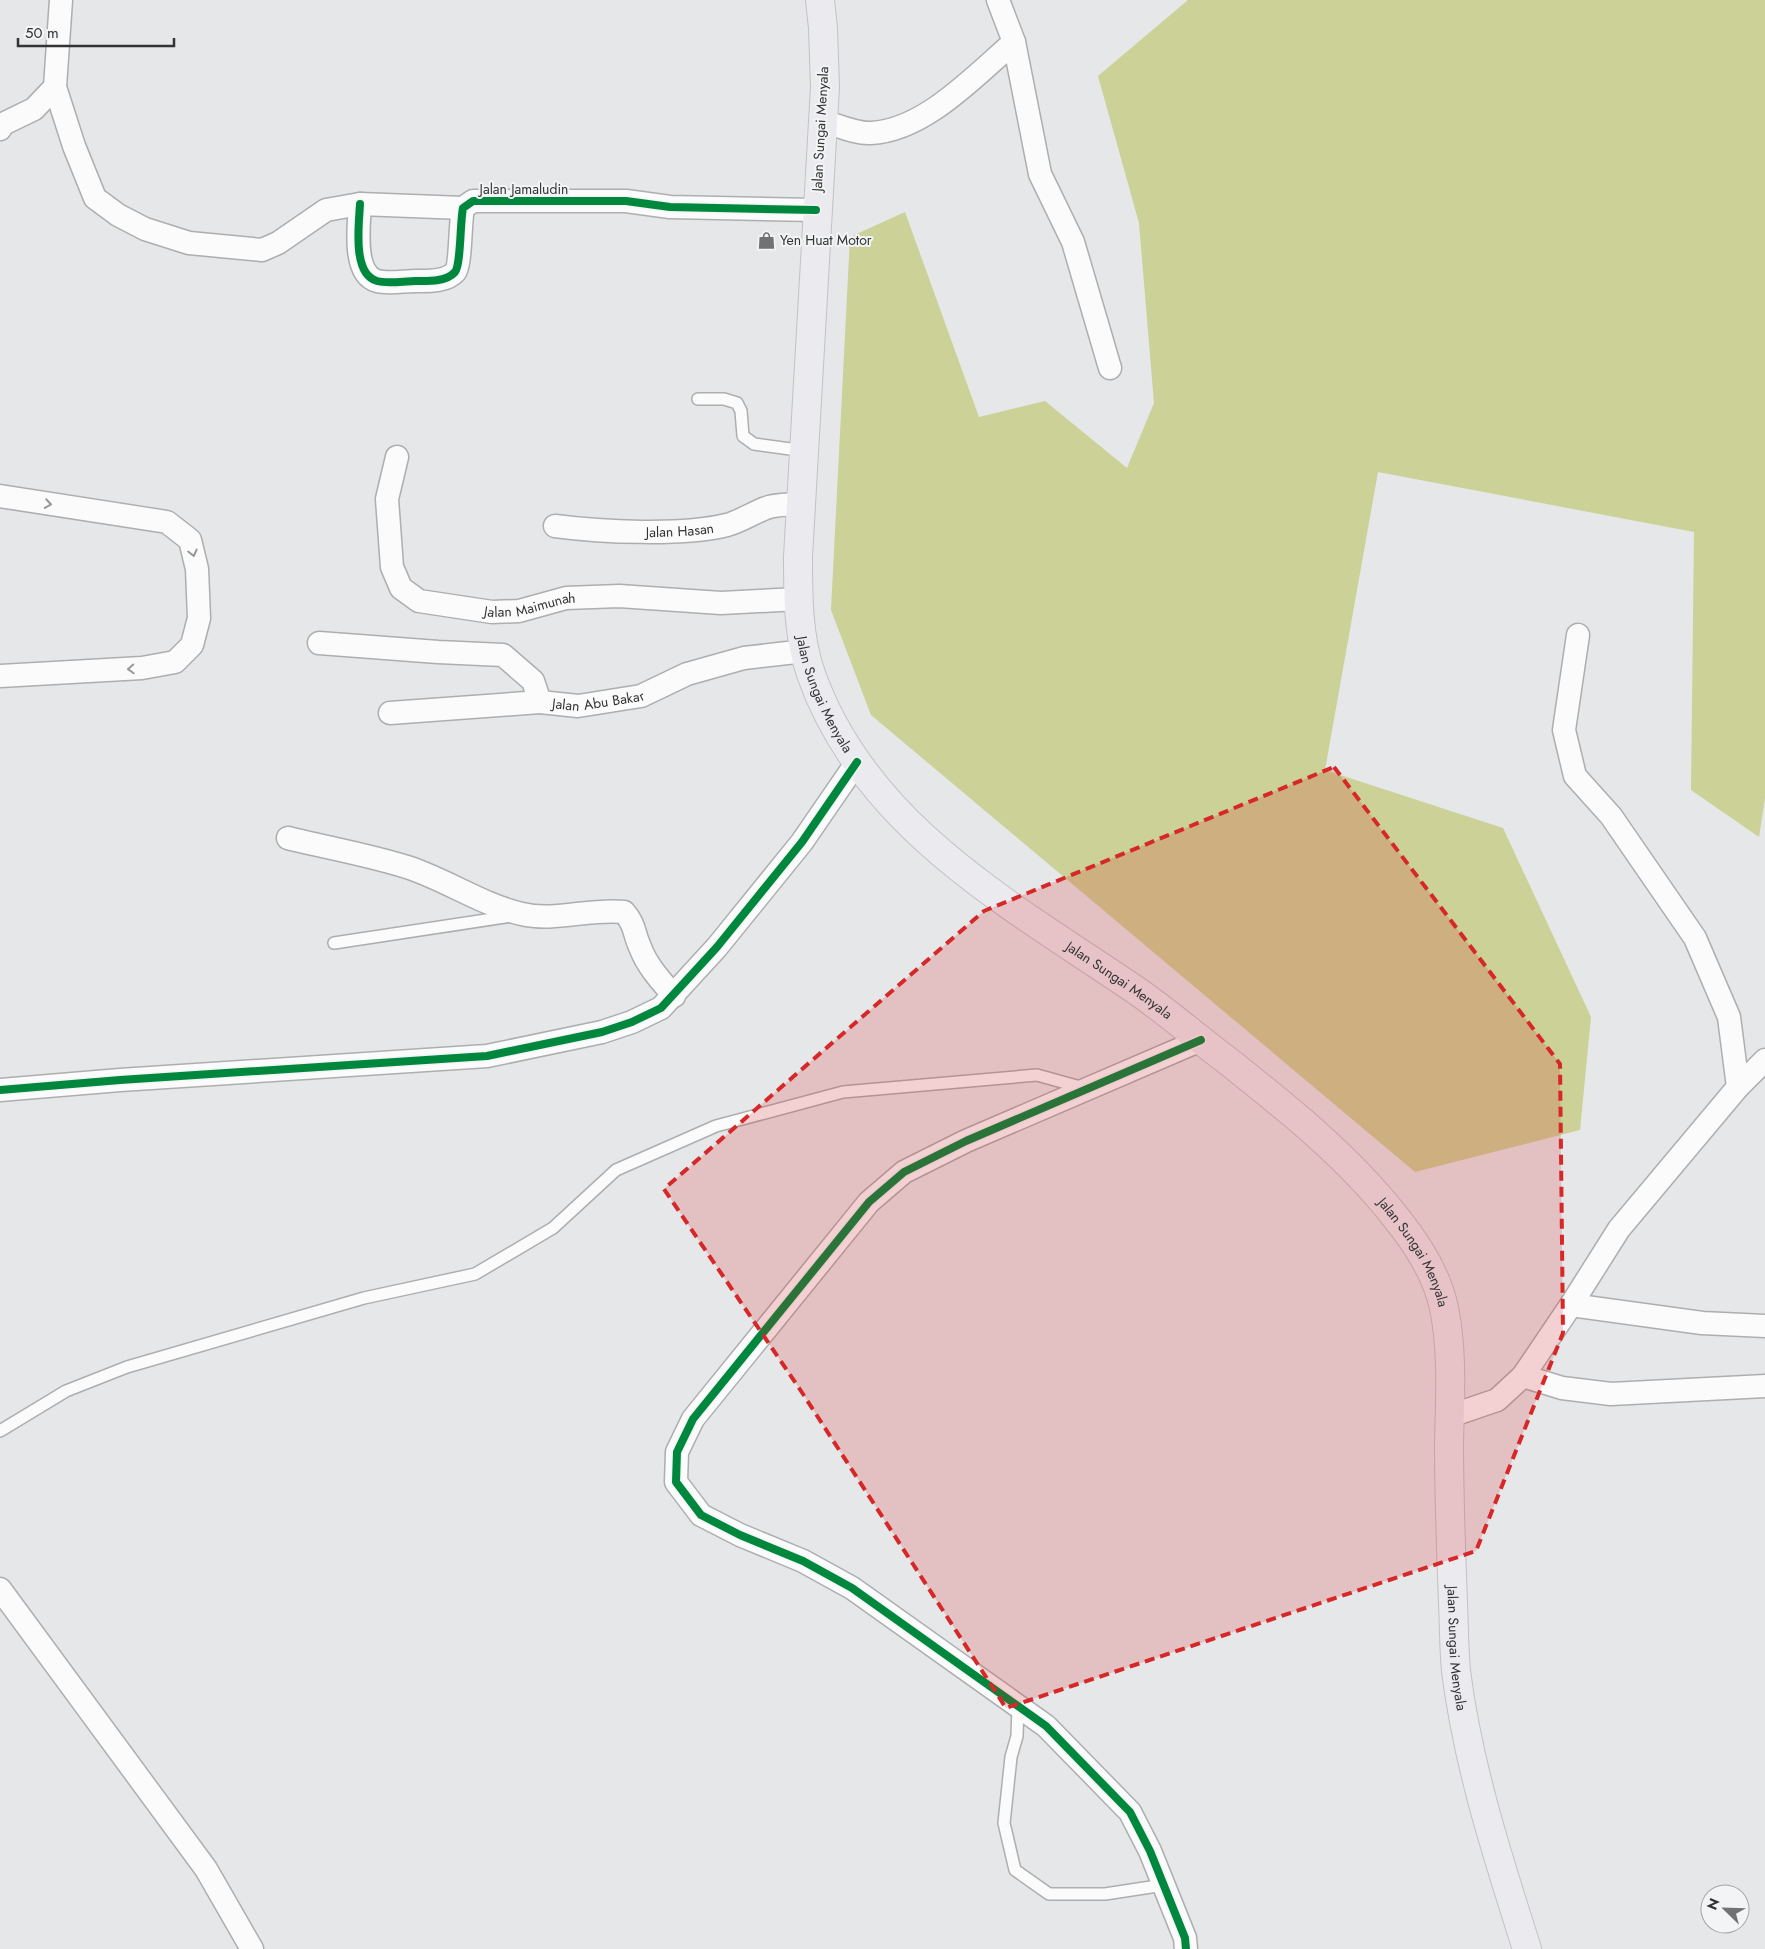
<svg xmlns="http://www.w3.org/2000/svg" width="1765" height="1949" font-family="Jost,sans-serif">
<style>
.forest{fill:#ccd197}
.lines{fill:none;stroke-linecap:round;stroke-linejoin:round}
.lane-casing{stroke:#adaeaf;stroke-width:14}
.street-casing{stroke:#adaeaf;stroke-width:25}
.primary-casing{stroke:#c2c2c3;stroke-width:30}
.lane{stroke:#fbfbfc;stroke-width:11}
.street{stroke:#fbfbfc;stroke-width:22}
.primary{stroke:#ebeaef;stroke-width:28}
.cycleway-casing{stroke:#f3f4f6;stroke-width:11}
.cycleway{stroke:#00873e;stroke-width:8}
.oneway{stroke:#969798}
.marked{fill:#d62828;fill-opacity:0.2;stroke:#d62828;stroke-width:4;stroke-dasharray:10 6;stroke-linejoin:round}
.labels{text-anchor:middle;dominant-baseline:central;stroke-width:4;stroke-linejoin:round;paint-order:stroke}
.street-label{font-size:14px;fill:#323333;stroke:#f3f4f6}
.poi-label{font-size:14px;fill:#323333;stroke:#f3f4f6;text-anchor:start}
</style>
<rect width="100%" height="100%" fill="#e6e7e8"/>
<!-- forest -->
<path class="forest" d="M1188,0H1765V798L1759,837L1691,790L1694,532L1378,472L1325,770L1503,828L1591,1017L1580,1130L1415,1172L871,715L831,610L850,237L905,212L979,417L1045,401L1127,468L1154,403L1139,223L1098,76Z"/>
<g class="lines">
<defs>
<path id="lane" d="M698,399H724L737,403L741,411L743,436L754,444L805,451
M334,943L512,916
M0,1431L66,1391L127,1367L364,1298L475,1274L553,1228L616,1170L716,1126L843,1092L1037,1075L1084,1088
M1018,1706L1017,1736L1011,1757L1004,1823L1015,1870L1049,1894H1105L1164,1885"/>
<g id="street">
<path d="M998,0L1014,42L1040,174L1073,242L1110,368"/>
<path d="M55,87L74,146L95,198L118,215L145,229L189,243L262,250L278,243L326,210L360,204L463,208"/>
<path d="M823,121C837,125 856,134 871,133C924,131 976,75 1014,42"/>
<path d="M0,129L3,124L34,109L55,87L61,0"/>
<path d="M360,204C359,224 352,274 377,281C388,284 404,281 416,281C428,281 446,282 455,272C461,265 460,221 463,208L473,201H626L670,207L816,210"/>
<path id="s1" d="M397,457L387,499L392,567L401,588L419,601L492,612L519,611L566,598L619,596L721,603L798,599"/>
<path d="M0,496L167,522L190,540L197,569L199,618L192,645L175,662L142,668L0,676"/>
<path id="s2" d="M555,526C601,532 682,536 727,525C741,521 753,513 766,508C776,504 789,505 800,504"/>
<path d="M1578,635L1564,730L1575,776L1611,816L1695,938L1729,1017L1738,1087"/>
<path id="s3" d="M319,643L438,652L503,655L533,681L540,702L578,706L641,696L687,674L744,658L805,651"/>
<path d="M390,713L540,702"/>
<path d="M288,838C328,848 370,855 410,868C448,881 483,905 522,914C555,922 590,908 624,912C636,926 633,932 640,947C647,966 661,981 674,996"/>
<path d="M0,1090L120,1080L487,1056L602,1032L632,1022L661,1008L717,947L802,842L857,762"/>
<path d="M1571,1305L1619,1229L1738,1087L1765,1060"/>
<path d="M1523,1376L1562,1388L1611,1394L1765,1386"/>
<path d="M1450,1416L1497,1400L1523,1376L1571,1305L1702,1323L1765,1326"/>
<path d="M0,1589L206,1869L252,1949"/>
<path d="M1186,1949L1185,1938L1150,1851L1130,1812L1046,1726L852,1588L803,1561L740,1535L701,1515L676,1482L677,1452L693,1419L869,1202L904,1172L966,1141L1201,1040"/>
</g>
<g id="primary">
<path id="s4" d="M820,0L823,28L825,87L798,557C798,595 798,637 811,674C865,827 1011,905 1137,991C1167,1012 1195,1036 1224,1058C1286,1107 1349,1157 1397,1219C1418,1245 1437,1275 1444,1308C1453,1352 1450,1399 1449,1443C1449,1497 1451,1550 1453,1603C1454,1626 1454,1649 1456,1671C1468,1766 1498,1858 1527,1949"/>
</g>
</defs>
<!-- lane casing -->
<use href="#lane" class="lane-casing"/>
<!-- street casing -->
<use href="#street" class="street-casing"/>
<!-- primary casing -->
<use href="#primary" class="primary-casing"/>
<!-- lane -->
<use href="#lane" class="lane"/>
<!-- street -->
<use href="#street" class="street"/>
<!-- primary -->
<use href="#primary" class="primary"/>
<defs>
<path id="cycleway" d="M360,204C359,224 352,274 377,281C388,284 404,281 416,281C428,281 446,282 455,272C461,265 460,221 463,208L473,201H626L670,207L816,210
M0,1090L120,1080L487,1056L602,1032L632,1022L661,1008L717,947L802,842L857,762
M1186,1949L1185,1938L1150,1851L1130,1812L1046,1726L852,1588L803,1561L740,1535L701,1515L676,1482L677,1452L693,1419L869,1202L904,1172L966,1141L1201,1040"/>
</defs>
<!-- cycleway casing -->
<use href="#cycleway" class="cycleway-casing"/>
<!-- cycleway -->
<use href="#cycleway" class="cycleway"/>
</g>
<!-- one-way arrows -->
<defs><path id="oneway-chevron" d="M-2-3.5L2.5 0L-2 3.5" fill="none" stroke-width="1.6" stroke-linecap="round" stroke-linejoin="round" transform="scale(1.25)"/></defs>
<g class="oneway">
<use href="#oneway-chevron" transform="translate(48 504) rotate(9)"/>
<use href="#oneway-chevron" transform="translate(193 553) rotate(77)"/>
<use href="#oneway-chevron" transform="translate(131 669) rotate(177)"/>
</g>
<!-- marked area -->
<path class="marked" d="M1334,767L1560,1064L1563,1333L1476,1551L1006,1708L801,1391L664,1189L984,911Z"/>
<!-- icons -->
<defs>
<symbol id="shop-bare" viewBox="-9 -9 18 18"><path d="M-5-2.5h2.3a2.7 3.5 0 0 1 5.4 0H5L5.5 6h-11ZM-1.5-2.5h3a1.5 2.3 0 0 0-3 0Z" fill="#717272" stroke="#f3f4f6" stroke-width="2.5" paint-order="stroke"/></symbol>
</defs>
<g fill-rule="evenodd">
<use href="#shop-bare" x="754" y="228" width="25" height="25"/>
</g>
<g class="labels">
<!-- street labels -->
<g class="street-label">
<text transform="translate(820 129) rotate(-87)">Jalan Sungai Menyala</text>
<text x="524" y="189">Jalan Jamaludin</text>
<text stroke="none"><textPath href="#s2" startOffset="125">Jalan Hasan</textPath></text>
<text stroke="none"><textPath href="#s1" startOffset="269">Jalan Maimunah</textPath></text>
<text stroke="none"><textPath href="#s4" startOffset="700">Jalan Sungai Menyala</textPath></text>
<text stroke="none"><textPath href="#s3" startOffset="305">Jalan Abu Bakar</textPath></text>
<text stroke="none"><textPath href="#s4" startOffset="1119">Jalan Sungai Menyala</textPath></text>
<text stroke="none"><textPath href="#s4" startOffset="1524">Jalan Sungai Menyala</textPath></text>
<text stroke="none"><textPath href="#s4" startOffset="1929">Jalan Sungai Menyala</textPath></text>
</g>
<!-- poi labels -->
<g class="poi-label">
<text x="780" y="240">Yen Huat Motor</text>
</g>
</g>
<!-- north arrow -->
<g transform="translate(1725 1909) rotate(293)"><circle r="24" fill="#f3f4f6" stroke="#a6a7a8"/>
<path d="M0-4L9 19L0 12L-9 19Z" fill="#717272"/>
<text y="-8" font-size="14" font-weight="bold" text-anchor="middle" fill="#323333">N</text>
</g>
<!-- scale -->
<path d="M18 38v8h156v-8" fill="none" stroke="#323333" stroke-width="2.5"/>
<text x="25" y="38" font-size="15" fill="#323333" stroke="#f3f4f6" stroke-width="4" paint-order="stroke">50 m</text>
</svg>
